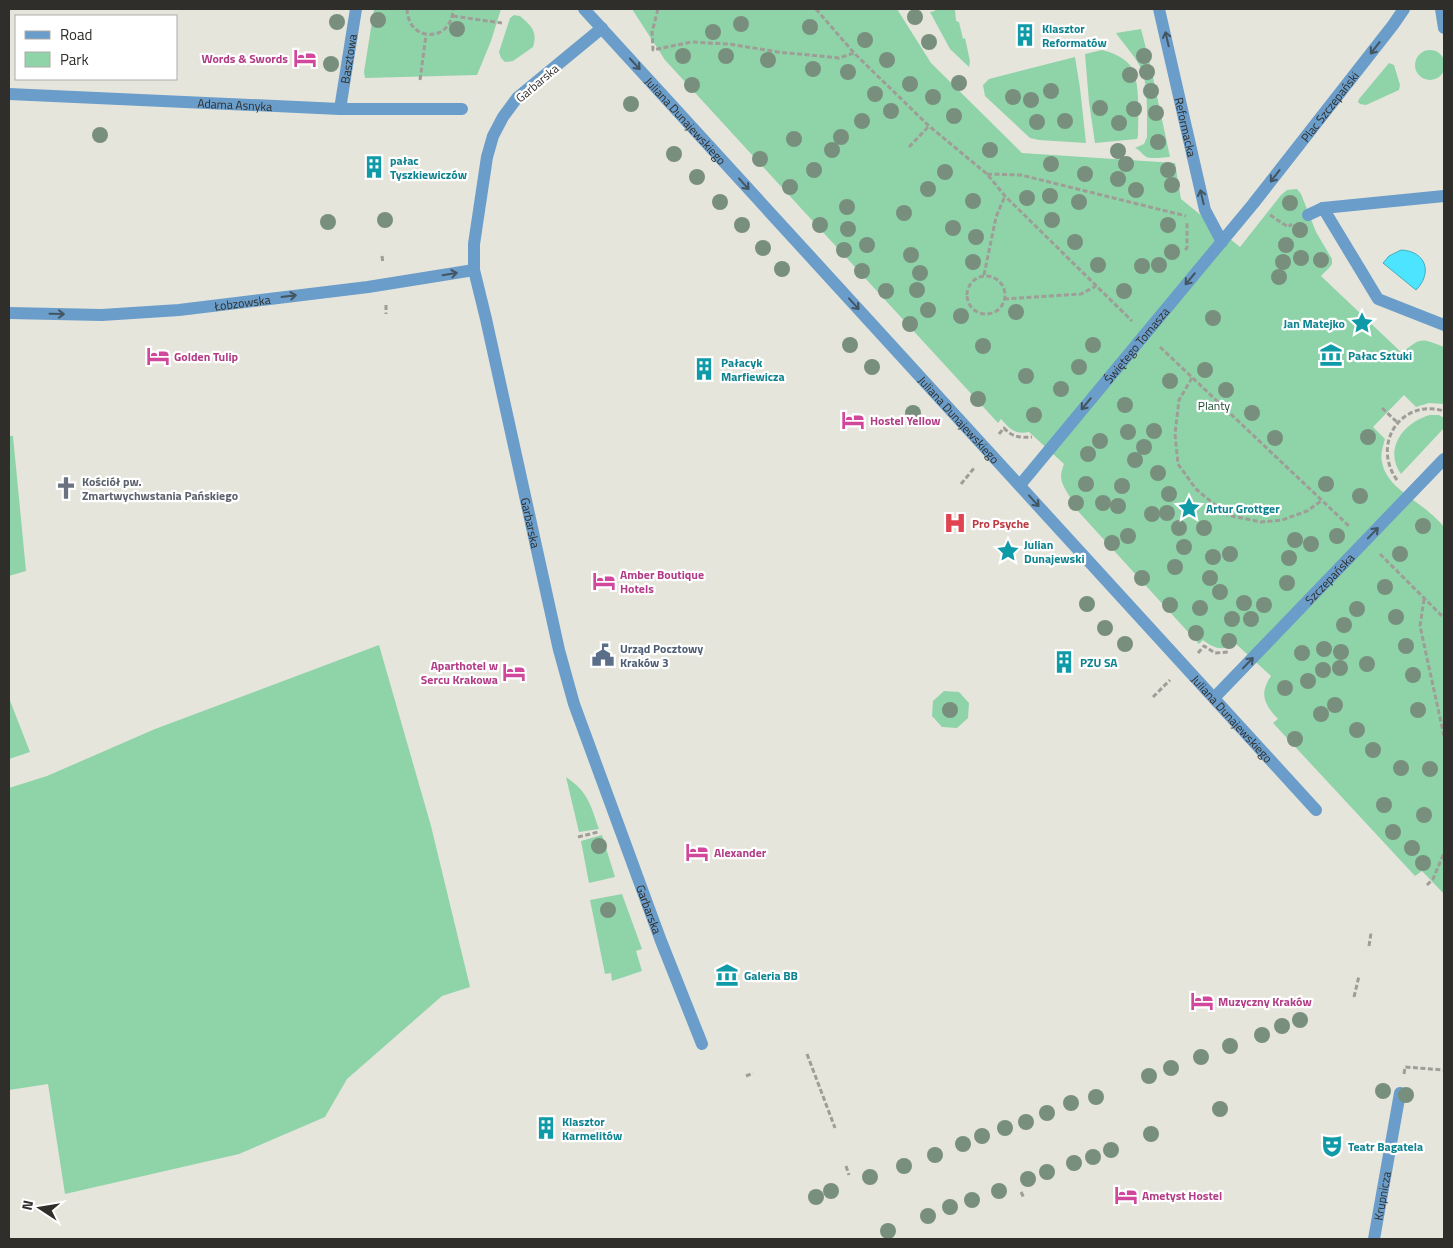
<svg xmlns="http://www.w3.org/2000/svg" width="1453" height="1248" font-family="'Titillium Web',sans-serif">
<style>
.green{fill:#8fd3a9}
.water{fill:#4ce4ff;stroke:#43adbf}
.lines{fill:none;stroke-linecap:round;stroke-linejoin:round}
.path{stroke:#9e9d96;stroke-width:3;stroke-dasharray:5 2.5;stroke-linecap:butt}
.pedestrian{stroke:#6a9dc9;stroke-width:12}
.minor{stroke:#6a9dc9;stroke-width:12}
.tree{fill:#788f7e}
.oneway{stroke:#445562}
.labels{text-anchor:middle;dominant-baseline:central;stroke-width:4.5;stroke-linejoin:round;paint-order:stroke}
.culture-label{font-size:12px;font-weight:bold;fill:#0d838f;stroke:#fff;text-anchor:start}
.hotel-label{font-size:12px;font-weight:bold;fill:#b23c85;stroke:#fff;text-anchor:start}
.street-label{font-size:12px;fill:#2f2e2b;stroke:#fff}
.park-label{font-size:12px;fill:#1e4931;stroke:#fff}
.worship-label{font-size:12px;font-weight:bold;fill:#5b616d;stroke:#fff;text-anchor:start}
.health-label{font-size:12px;font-weight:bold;fill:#be3a42;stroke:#fff;text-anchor:start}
.service-label{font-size:12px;font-weight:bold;fill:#4e5e75;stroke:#fff;text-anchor:start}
</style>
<rect width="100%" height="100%" fill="#e6e5dc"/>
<!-- green -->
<path class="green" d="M374,9H501L491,41L477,75L365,78L364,72Z
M632,9H897L931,63L1022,153L1175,163L1181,199L1240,247L1281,195L1287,190L1297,189L1301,194L1316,232L1332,259V264L1329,268L1321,276L1402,353C1421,337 1421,338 1444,347V404L1429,403L1416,407L1404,395L1373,427L1385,439C1383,447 1380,454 1382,462C1386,486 1414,498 1430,513C1435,517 1440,522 1444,527V894L1422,871L1415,876L1273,723L1278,719C1264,704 1259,694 1271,676L1236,644C1223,651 1214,649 1203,640L1199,644L1076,509C1073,498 1061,488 1061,476C1061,472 1063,467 1064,464L1029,432C1015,435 1010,429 1001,419L998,423L665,60Z
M934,9H955L956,21L959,22L963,39L965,38L970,61L969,67L950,49L930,12L935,11Z
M514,15L520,16C531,26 538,31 533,47L513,61L505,62L501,58L499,52L510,18Z
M1141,29L1151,68L1170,157C1164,157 1149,160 1145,156C1141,153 1141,151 1135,148L1144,144L1147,137C1147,119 1148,90 1143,73C1138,59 1125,46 1116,33Z
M1415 65a15 15 0 1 1 30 0a15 15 0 1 1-30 0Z
M1102,50C1111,52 1123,57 1130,65C1141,80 1138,118 1138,136L1137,139L1095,143L1089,102L1085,54Z
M1075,57L1080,88L1086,143L1039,140L1030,138L985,96L983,85L989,79Z
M1389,63L1394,65L1400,85L1399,90L1366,105L1360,104L1358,102L1359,99Z
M1430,415H1439L1444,418V428L1401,474C1383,449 1404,422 1430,415Z
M9,436H13L26,571L9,576Z
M379,645L431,826L470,987L442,996L347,1079L325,1117L239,1154L65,1194L48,1084L9,1090V788L47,776L155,729Z
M944,691L959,692L969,703L968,718L957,728L942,727L932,716L933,701Z
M9,698L30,752L9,759Z
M566,777C589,793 590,804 599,829L579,832Z
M602,835L615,877L589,883L581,841Z
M622,894L642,949L636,951L642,971L612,981L611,973L605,974L590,900Z"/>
<!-- water -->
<path class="water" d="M1401,250C1426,251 1433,273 1416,290L1383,263L1389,256Z"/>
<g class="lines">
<!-- path -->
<path class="path" d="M407,9C408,43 452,43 453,9
M658,9L652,32L653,50L691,42L729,44L778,52L839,58L854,53
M816,9L854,53L929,126L987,174L1005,196L1132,321
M453,16L502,23
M420,80L426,35
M909,147L929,126
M987,174L1021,175L1186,216
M442,178H452
M1270,215L1288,227L1292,224
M1185,250L1187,248V222
M382,256L383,263
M984,275L996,217L1005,196
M967 295a19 19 0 1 1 38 0a19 19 0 1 1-38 0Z
M1004,299L1081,294L1096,286
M386,305V314
M1160,347L1350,527
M1192,378L1179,400L1175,434L1178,464L1196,489L1227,515L1261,522L1282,520L1307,511L1321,501
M1382,408L1398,423
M999,434L1004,428C1012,437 1020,438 1032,437
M1397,480C1371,444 1401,398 1444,411
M961,484L975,467
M1380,554L1444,618
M1424,599L1420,626L1444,736
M1198,653L1204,646L1215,653L1229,652
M1153,697L1170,680
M578,837L598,832
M1427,885L1433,879L1444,853
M1369,946L1371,933
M1354,997L1359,976
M807,1054L835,1128
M1404,1074L1405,1067L1444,1070
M746,1076L753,1073
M846,1166L849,1175
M1021,1192L1024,1198"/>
<!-- pedestrian -->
<g class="pedestrian">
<path d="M1441,9L1444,28"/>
<path d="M1323,208L1378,299L1444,325"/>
<path d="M1308,215L1323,208L1444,196"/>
<path id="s1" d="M1374,1239L1400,1093"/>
</g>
<!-- minor -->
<g class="minor">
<path id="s2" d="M584,9L1316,810"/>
<path id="s3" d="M1159,9L1205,210L1222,242"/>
<path id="s4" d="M602,28L517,98L503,117L493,136L487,157L474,244V270L486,319L559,650L574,704L661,941L702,1044"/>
<path id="s5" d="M9,94L340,109H462"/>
<path id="s6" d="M340,109L356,9"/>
<path id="s7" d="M9,313L102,315L179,310L368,287L474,270"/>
<path id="s8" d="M1020,485L1253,204L1393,25L1404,9"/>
<path id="s9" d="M1214,698L1444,459"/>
</g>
</g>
<!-- trees -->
<g class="tree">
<circle cx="915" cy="17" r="8"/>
<circle cx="378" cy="20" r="8"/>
<circle cx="337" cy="22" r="8"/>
<circle cx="741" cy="24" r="8"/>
<circle cx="810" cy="27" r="8"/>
<circle cx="457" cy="29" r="8"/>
<circle cx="713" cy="32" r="8"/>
<circle cx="865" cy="40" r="8"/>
<circle cx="929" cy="42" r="8"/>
<circle cx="683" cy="56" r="8"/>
<circle cx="726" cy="56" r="8"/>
<circle cx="1144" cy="56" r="8"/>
<circle cx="768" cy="60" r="8"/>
<circle cx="887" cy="60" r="8"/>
<circle cx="331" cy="64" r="8"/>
<circle cx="813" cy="69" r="8"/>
<circle cx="848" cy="72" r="8"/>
<circle cx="1147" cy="72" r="8"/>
<circle cx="1130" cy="75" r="8"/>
<circle cx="959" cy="83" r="8"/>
<circle cx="910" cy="84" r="8"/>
<circle cx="692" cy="85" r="8"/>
<circle cx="1051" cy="91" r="8"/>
<circle cx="1151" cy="91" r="8"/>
<circle cx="875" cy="94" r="8"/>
<circle cx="933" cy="97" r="8"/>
<circle cx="1013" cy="97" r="8"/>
<circle cx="1031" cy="100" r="8"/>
<circle cx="631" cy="104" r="8"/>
<circle cx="1100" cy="108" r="8"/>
<circle cx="1134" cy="109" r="8"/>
<circle cx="891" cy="111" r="8"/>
<circle cx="1156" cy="113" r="8"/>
<circle cx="954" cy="116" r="8"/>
<circle cx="862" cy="121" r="8"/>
<circle cx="1065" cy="121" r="8"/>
<circle cx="1037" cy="122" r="8"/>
<circle cx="1119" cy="123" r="8"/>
<circle cx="100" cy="135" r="8"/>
<circle cx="841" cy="137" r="8"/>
<circle cx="794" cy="139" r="8"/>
<circle cx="1158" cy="142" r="8"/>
<circle cx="832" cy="150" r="8"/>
<circle cx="990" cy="150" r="8"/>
<circle cx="1118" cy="151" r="8"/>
<circle cx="674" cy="154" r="8"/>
<circle cx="760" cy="159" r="8"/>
<circle cx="1051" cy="164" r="8"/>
<circle cx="1126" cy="164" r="8"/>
<circle cx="814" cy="170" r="8"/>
<circle cx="1168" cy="170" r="8"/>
<circle cx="945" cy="172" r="8"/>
<circle cx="1085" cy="174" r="8"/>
<circle cx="697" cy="177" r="8"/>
<circle cx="1118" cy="179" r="8"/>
<circle cx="1172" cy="185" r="8"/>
<circle cx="790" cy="187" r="8"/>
<circle cx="928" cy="189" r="8"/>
<circle cx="1136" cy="190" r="8"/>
<circle cx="1050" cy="196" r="8"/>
<circle cx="1027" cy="198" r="8"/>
<circle cx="973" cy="201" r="8"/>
<circle cx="720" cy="202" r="8"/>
<circle cx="1079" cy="202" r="8"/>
<circle cx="1290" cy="203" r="8"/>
<circle cx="847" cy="207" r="8"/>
<circle cx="904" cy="213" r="8"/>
<circle cx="385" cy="220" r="8"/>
<circle cx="1052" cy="220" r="8"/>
<circle cx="328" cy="222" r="8"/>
<circle cx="742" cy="225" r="8"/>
<circle cx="820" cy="225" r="8"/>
<circle cx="1168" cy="225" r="8"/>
<circle cx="953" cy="228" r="8"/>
<circle cx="848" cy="229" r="8"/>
<circle cx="1300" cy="230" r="8"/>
<circle cx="976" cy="237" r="8"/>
<circle cx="1075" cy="242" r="8"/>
<circle cx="867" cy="245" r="8"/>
<circle cx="1286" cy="245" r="8"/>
<circle cx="763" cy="248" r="8"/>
<circle cx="844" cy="250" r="8"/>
<circle cx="1172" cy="252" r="8"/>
<circle cx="911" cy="255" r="8"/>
<circle cx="1301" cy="258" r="8"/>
<circle cx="1321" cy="260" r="8"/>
<circle cx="973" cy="262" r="8"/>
<circle cx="1283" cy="262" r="8"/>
<circle cx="1098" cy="265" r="8"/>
<circle cx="1159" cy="265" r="8"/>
<circle cx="1142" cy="266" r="8"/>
<circle cx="782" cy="269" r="8"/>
<circle cx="862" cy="271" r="8"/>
<circle cx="920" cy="273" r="8"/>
<circle cx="1279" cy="277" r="8"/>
<circle cx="917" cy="290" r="8"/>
<circle cx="886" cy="291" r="8"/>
<circle cx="1124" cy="291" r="8"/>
<circle cx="928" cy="310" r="8"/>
<circle cx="1016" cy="312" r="8"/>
<circle cx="961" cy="316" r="8"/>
<circle cx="1213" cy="318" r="8"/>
<circle cx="910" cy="324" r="8"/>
<circle cx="850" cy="345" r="8"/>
<circle cx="1093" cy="345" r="8"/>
<circle cx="983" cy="346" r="8"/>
<circle cx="872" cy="367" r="8"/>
<circle cx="1079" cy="367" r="8"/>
<circle cx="1205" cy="370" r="8"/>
<circle cx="1026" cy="376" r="8"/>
<circle cx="1170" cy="381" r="8"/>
<circle cx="1061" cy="389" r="8"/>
<circle cx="1226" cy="390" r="8"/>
<circle cx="978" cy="399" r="8"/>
<circle cx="1125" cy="405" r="8"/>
<circle cx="913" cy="413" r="8"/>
<circle cx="1252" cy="413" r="8"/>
<circle cx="1034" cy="415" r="8"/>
<circle cx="1154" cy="431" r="8"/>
<circle cx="1128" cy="432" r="8"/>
<circle cx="1368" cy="437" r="8"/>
<circle cx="1275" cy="438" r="8"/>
<circle cx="1100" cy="441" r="8"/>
<circle cx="1144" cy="447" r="8"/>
<circle cx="1088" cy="454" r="8"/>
<circle cx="1135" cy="460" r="8"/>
<circle cx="1158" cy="473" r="8"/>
<circle cx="1086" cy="484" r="8"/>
<circle cx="1326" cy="484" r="8"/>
<circle cx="1122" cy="486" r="8"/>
<circle cx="1169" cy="494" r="8"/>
<circle cx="1360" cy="496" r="8"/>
<circle cx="1076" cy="503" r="8"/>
<circle cx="1103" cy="503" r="8"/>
<circle cx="1118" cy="506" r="8"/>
<circle cx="1167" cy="513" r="8"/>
<circle cx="1152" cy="514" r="8"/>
<circle cx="1423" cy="526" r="8"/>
<circle cx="1179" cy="528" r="8"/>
<circle cx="1204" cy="528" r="8"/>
<circle cx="1128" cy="536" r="8"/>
<circle cx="1337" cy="536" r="8"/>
<circle cx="1295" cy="540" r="8"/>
<circle cx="1112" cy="543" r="8"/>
<circle cx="1311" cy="544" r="8"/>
<circle cx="1184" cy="547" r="8"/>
<circle cx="1230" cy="554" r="8"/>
<circle cx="1400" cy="554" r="8"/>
<circle cx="1213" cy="557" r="8"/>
<circle cx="1289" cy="558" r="8"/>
<circle cx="1175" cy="567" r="8"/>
<circle cx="1142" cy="578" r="8"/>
<circle cx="1210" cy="578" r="8"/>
<circle cx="1287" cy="583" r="8"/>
<circle cx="1385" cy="587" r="8"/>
<circle cx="1220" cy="592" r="8"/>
<circle cx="1244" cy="603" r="8"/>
<circle cx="1087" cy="604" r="8"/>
<circle cx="1170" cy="605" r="8"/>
<circle cx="1264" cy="605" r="8"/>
<circle cx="1200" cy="608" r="8"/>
<circle cx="1357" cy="609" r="8"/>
<circle cx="1396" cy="617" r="8"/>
<circle cx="1232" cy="619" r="8"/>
<circle cx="1251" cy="619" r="8"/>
<circle cx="1344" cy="625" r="8"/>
<circle cx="1105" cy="628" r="8"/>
<circle cx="1196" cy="633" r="8"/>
<circle cx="1229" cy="641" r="8"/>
<circle cx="1125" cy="644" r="8"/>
<circle cx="1406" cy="646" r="8"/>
<circle cx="1324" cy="649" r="8"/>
<circle cx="1341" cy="652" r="8"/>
<circle cx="1302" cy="653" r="8"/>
<circle cx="1367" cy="664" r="8"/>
<circle cx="1340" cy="668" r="8"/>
<circle cx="1323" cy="670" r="8"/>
<circle cx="1413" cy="675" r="8"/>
<circle cx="1308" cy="681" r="8"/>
<circle cx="1285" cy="688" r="8"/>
<circle cx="1335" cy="705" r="8"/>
<circle cx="950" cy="710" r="8"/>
<circle cx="1418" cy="710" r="8"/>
<circle cx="1321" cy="714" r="8"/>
<circle cx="1357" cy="730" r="8"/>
<circle cx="1295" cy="739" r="8"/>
<circle cx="1373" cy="750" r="8"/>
<circle cx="1401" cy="768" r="8"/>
<circle cx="1430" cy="769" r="8"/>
<circle cx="1384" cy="805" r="8"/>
<circle cx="1424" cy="815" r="8"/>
<circle cx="1393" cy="832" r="8"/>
<circle cx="599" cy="846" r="8"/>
<circle cx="1412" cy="848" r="8"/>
<circle cx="1423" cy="863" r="8"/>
<circle cx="608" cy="910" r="8"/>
<circle cx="1300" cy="1020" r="8"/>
<circle cx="1282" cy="1026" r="8"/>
<circle cx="1262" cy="1035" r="8"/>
<circle cx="1230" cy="1046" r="8"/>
<circle cx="1201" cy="1057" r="8"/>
<circle cx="1171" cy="1068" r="8"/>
<circle cx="1149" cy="1076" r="8"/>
<circle cx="1383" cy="1091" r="8"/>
<circle cx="1406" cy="1095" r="8"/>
<circle cx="1096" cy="1097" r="8"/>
<circle cx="1071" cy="1103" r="8"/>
<circle cx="1220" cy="1109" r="8"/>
<circle cx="1047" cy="1113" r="8"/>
<circle cx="1026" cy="1122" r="8"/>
<circle cx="1005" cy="1128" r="8"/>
<circle cx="1151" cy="1134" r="8"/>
<circle cx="982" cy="1136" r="8"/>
<circle cx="963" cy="1144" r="8"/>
<circle cx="1111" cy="1150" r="8"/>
<circle cx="935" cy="1155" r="8"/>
<circle cx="1093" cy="1157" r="8"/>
<circle cx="1074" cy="1163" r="8"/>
<circle cx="904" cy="1166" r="8"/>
<circle cx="1047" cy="1172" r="8"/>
<circle cx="870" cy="1177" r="8"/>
<circle cx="1028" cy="1179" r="8"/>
<circle cx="831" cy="1191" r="8"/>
<circle cx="999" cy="1191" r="8"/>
<circle cx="816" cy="1197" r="8"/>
<circle cx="972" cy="1200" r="8"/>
<circle cx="950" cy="1207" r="8"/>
<circle cx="928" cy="1216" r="8"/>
<circle cx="888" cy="1231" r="8"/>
</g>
<!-- one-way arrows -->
<defs><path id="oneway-shaft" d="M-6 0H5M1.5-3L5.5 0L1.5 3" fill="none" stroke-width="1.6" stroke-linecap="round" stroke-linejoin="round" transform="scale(1.25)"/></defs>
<g class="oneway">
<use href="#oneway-shaft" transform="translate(1167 39) rotate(-103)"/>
<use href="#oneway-shaft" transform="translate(1375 48) rotate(128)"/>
<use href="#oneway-shaft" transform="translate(635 64) rotate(47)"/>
<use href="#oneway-shaft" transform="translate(1275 176) rotate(128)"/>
<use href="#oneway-shaft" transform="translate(744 184) rotate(48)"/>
<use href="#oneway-shaft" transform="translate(1202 197) rotate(-103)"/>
<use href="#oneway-shaft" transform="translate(450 274) rotate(-9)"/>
<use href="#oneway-shaft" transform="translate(1190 279) rotate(130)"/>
<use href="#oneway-shaft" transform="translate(289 296) rotate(-7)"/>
<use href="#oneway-shaft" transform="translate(854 304) rotate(48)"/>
<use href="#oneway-shaft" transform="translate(57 314) rotate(1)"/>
<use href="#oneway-shaft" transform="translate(1086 404) rotate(130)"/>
<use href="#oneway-shaft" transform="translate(1034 501) rotate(48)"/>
<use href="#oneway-shaft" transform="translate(1373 533) rotate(-46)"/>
<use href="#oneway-shaft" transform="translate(1248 663) rotate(-46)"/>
</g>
<!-- icons -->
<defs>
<symbol id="building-bare" viewBox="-9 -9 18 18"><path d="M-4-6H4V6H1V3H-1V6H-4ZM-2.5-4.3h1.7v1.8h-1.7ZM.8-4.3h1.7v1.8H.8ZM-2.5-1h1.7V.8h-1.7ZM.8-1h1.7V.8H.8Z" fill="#0f9aa8" stroke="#fff" stroke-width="2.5" paint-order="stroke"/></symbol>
<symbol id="hotel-bare" viewBox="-9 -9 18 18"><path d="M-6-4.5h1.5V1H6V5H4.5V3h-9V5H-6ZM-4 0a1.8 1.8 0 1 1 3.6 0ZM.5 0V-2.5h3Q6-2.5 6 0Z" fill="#d1479c" stroke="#fff" stroke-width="2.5" paint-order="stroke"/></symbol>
<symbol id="sight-bare" viewBox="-9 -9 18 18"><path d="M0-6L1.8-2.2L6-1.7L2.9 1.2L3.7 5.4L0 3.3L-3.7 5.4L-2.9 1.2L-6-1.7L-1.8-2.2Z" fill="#0f9aa8" stroke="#fff" stroke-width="2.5" paint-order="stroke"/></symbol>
<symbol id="museum-bare" viewBox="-9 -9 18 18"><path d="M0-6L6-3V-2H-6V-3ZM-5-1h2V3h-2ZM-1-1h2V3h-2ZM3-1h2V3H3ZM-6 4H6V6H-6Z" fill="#0f9aa8" stroke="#fff" stroke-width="2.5" paint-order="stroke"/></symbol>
<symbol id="church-bare" viewBox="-9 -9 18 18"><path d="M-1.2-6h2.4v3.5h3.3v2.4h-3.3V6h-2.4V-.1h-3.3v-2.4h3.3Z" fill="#6b7280" stroke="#fff" stroke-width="2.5" paint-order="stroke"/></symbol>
<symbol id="hospital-bare" viewBox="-9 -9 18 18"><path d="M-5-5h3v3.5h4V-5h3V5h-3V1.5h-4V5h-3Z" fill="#e0444e" stroke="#fff" stroke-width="2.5" paint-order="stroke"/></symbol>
<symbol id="civic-bare" viewBox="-9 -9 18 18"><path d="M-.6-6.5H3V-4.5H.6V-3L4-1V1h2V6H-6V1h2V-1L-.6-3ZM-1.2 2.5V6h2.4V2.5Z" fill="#5c6f8a" stroke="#fff" stroke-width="2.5" paint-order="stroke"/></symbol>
<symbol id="theatre-bare" viewBox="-9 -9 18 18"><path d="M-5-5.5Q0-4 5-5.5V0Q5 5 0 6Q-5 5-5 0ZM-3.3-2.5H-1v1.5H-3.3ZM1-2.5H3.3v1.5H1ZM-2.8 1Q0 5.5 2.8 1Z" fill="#0f9aa8" stroke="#fff" stroke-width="2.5" paint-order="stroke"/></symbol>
</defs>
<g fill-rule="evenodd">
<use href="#building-bare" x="1009" y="19" width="32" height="32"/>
<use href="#hotel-bare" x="289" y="42" width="32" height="32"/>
<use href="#building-bare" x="358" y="151" width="32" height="32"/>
<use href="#sight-bare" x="1346" y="307" width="32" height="32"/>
<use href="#museum-bare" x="1315" y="339" width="32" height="32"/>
<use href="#hotel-bare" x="142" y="340" width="32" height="32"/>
<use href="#building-bare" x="688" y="353" width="32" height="32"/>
<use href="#hotel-bare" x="837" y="404" width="32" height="32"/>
<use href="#church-bare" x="50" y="472" width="32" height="32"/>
<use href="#sight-bare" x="1173" y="492" width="32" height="32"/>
<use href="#hospital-bare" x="939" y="507" width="32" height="32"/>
<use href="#sight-bare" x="992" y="535" width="32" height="32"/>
<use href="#hotel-bare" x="588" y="565" width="32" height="32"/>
<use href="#civic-bare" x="587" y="639" width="32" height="32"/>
<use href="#building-bare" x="1048" y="646" width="32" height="32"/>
<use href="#hotel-bare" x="498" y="656" width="32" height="32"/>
<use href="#hotel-bare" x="681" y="836" width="32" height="32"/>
<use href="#museum-bare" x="711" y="959" width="32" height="32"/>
<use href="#hotel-bare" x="1186" y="985" width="32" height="32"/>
<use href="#building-bare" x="530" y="1112" width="32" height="32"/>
<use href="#theatre-bare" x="1316" y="1130" width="32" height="32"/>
<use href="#hotel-bare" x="1110" y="1179" width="32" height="32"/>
</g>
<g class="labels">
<!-- culture labels -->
<g class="culture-label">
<text x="1042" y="28">Klasztor<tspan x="1042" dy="14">Reformatów</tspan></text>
<text x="390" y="160">pałac<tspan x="390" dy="14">Tyszkiewiczów</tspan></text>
<text x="1345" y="323" text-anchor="end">Jan Matejko</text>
<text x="1348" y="355">Pałac Sztuki</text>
<text x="721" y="362">Pałacyk<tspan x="721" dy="14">Marfiewicza</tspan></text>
<text x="1206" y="508">Artur Grottger</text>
<text x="1024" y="544">Julian<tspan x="1024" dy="14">Dunajewski</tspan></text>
<text x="1080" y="662">PZU SA</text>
<text x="744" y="975">Galeria BB</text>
<text x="562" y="1121">Klasztor<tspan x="562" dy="14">Karmelitów</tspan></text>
<text x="1348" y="1146">Teatr Bagatela</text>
</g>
<!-- hotel labels -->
<g class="hotel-label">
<text x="288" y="58" text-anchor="end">Words &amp; Swords</text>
<text x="174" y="356">Golden Tulip</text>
<text x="870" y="420">Hostel Yellow</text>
<text x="620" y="574">Amber Boutique<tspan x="620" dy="14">Hotels</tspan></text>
<text x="498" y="665" text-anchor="end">Aparthotel w<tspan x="498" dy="14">Sercu Krakowa</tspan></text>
<text x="714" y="852">Alexander</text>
<text x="1218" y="1001">Muzyczny Kraków</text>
<text x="1142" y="1195">Ametyst Hostel</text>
</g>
<!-- street labels -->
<g class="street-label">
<text stroke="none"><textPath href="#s6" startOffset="51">Basztowa</textPath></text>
<text transform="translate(537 83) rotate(-40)">Garbarska</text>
<text stroke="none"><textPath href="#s5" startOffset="226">Adama Asnyka</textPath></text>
<text stroke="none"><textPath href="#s8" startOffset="489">Plac Szczepański</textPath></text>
<text stroke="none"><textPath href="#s2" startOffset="151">Juliana Dunajewskiego</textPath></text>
<text stroke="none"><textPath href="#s3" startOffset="121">Reformacka</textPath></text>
<text stroke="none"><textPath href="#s7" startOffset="234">Łobzowska</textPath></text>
<text stroke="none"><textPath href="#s8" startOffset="182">Świętego Tomasza</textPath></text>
<text stroke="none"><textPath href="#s2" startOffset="556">Juliana Dunajewskiego</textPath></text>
<text stroke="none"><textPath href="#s4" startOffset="550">Garbarska</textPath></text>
<text stroke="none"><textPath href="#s9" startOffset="166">Szczepańska</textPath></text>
<text stroke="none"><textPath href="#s2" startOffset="961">Juliana Dunajewskiego</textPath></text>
<text stroke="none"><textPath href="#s4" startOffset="955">Garbarska</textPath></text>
<text stroke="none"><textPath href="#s1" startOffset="44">Krupnicza</textPath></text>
</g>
<!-- park labels -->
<g class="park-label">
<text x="1214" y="405">Planty</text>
</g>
<!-- worship labels -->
<g class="worship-label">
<text x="82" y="481">Kościół pw.<tspan x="82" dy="14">Zmartwychwstania Pańskiego</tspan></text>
</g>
<!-- health labels -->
<g class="health-label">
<text x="972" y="523">Pro Psyche</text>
</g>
<!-- service labels -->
<g class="service-label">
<text x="620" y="648">Urząd Pocztowy<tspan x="620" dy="14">Kraków 3</tspan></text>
</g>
</g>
<!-- border -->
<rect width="1453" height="1248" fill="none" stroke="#2f2e2b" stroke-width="20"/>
<!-- legend -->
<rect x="15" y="15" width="162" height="65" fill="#ffffff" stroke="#acabaa"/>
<rect x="25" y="31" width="25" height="8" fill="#6a9dc9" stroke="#acabaa"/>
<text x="60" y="40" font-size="15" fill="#2f2e2b">Road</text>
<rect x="25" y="52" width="25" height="15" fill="#8fd3a9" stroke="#acabaa"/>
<text x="60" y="65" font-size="15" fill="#2f2e2b">Park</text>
<!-- north arrow -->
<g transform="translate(40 1208) rotate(282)" stroke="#ffffff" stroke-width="4" paint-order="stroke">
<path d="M0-4L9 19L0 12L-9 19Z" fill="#2f2e2b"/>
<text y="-8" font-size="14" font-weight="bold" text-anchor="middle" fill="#2f2e2b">N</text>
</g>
</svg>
